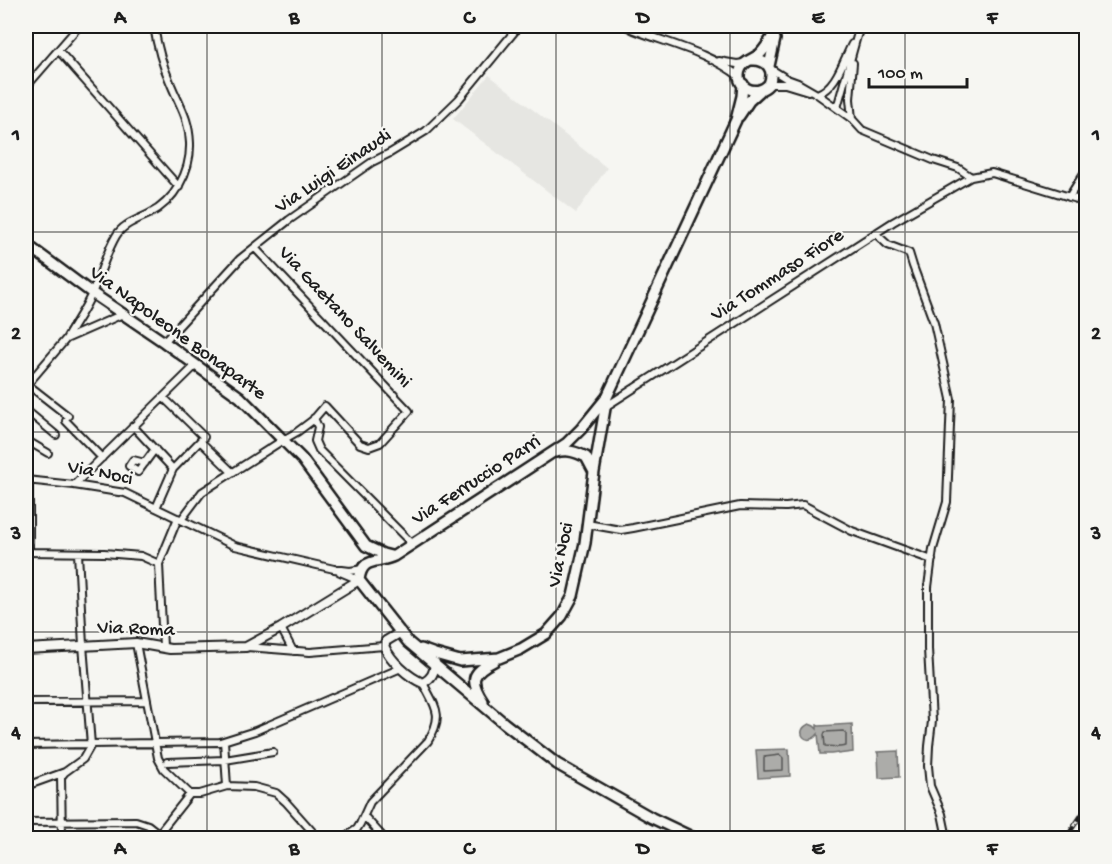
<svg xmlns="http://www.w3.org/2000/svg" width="1112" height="864" font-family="'Gochi Hand',sans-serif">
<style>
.built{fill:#e6e6e2}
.water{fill:#acaca9;stroke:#727271;stroke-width:1.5}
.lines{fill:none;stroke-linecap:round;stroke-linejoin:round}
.shore{stroke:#565654;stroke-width:1.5}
.minor-casing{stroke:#1c1c1c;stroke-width:10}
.tertiary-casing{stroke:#1c1c1c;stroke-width:12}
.secondary-casing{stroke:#1c1c1c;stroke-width:14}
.minor{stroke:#f6f6f2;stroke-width:6}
.tertiary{stroke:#f6f6f2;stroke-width:8}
.secondary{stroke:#f6f6f2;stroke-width:9}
.rail-casing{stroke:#1c1c1c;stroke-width:4.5}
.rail{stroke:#f6f6f2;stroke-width:2;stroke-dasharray:7;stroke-linecap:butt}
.grid{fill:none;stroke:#1c1c1c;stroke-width:1.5;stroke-opacity:0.55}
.labels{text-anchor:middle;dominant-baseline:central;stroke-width:4.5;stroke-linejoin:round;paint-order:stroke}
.street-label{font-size:20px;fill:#1c1c1c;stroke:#f6f6f2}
.neatline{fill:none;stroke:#1c1c1c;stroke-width:2}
.grid-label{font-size:20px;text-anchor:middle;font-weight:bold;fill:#1c1c1c}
</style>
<rect width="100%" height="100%" fill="#f6f6f2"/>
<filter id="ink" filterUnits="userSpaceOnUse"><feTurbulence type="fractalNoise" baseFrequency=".0167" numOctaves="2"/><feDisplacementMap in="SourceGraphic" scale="12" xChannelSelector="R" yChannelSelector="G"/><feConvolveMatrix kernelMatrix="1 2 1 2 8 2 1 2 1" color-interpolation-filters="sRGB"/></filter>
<g filter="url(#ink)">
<!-- built -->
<path class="built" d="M489,75L607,168L576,213L453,119Z"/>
<!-- water -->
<path class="water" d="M809,724L814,726L817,729V725L819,726L852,724L853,752L838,754V753L831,754H820L818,734C807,748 793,731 809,724Z
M789,749L790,776L758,778L756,750Z
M898,751L899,777L879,778L878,754L877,752Z"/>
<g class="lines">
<!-- shore -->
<path class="shore" d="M843,731L846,733V746L840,747L825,746L824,735L825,732Z
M780,755L783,758V770L764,771V757Z"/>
<defs>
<path id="minor" d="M626,26L634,30C670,44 710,53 740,77
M58,50L179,187
M719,61L737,64L744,63
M771,69L787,79L798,83L817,94L852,119L862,130L933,160L958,168L971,177
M769,84H785L808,91
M26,87L79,26
M817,94C836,88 843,61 852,44
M837,108L857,36L861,26
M852,119L850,99L853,63
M1069,197L1086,170
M875,233L888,245L909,253L913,266L934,323L951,399L947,502L933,549L928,587V649L932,721L929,746L928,766L930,786L942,814L947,838
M123,314L66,339C75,323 86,308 93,291C101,273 106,253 116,236C123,224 137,220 149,214C175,201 191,171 190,143C189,117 179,105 170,82C162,64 157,46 154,26
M164,342L240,259L289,220L372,162L390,153L426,131L459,99L519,26
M27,384L68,416
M26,386L66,339
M605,407L893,222L971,177L992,173L1086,202
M26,410L56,435
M314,418L318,427L315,441L319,450L412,544
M66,421L102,458
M133,426L173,469
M26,440L48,453
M200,441L232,472
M145,463L133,460L129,466L138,472L155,449
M26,480L74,485L125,493L235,546L334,569L350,571L363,569
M74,485L196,365
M156,508L173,469L204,437L164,398
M181,520L202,492L283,440L297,432L313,420L325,406L360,444L369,447L380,443L409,411L255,248
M587,524L621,530L633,528L740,506L786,507L803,505L852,531L932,560
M29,551V480
M26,552L104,553L141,556L159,564
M340,572L359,580
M281,628L293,651
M136,643L158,758L164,769L190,794
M163,647L159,564L178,518
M247,647L310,652L384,646
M26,702L147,701
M224,741L227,786
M26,745L220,742L255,731L401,668
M167,762L225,760L273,752
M26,786L65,772
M364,816L384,838
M26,822L136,821L148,825L157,832
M161,833L163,828L190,794H200L227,786L254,787L276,793L286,802L318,838
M62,838L61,777L65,772L83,759L91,745L83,645L78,553
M155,838L154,834L158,832L162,834L161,838
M344,838L357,829L360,824L370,802L428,741C444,715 436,708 423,683"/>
<path id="tertiary" d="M401,632L386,641L384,646C391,661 408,677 423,683C432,678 434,673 435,663
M26,649L136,643L170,649L246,647L281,628L359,580"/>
<path id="secondary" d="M752,60C767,59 775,70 769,84C756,99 732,86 741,68C745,60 754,59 760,54C768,46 773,35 779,26
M769,66L775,39
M739,116L749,101L760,91
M26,244L92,293L164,342L240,397L302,459L366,546L383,554L391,556
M607,397L581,429L567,443L394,556C378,564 362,556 359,580L408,642L504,723L557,764L652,818L694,838
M556,452C568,449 576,452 586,457L594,472
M421,649L435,654L460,661L499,658L521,649L546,634L562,616L573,596L585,543L594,472L607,397L736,120L742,96L743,84
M483,701C469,680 472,672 494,661"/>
</defs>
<!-- minor casing -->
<use href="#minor" class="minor-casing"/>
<!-- tertiary casing -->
<use href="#tertiary" class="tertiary-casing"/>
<!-- secondary casing -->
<use href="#secondary" class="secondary-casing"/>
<!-- minor -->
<use href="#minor" class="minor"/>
<!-- tertiary -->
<use href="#tertiary" class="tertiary"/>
<!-- secondary -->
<use href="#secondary" class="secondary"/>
<defs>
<path id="rail" d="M1066,838L1086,808"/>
</defs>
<!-- rail casing -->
<use href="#rail" class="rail-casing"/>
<!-- rail -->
<use href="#rail" class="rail"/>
</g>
</g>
<!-- grid -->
<path class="grid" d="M207,26V838M382,26V838M556,26V838M730,26V838M905,26V838M26,232H1086M26,432H1086M26,632H1086"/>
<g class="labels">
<!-- street labels -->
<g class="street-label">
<text transform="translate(334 172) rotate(-34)">Via Luigi Einaudi</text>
<text transform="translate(778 276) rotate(-33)">Via Tommaso Fiore</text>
<text transform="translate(344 318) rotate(47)">Via Gaetano Salvemini</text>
<text transform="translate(177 334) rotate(36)">Via Napoleone Bonaparte</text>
<text transform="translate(100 474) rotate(11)">Via Noci</text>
<text transform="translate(477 481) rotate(-33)">Via Ferruccio Parri</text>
<text transform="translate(562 555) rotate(-78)">Via Noci</text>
<text transform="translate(136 630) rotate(2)">Via Roma</text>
</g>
</g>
<!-- margin -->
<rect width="1112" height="864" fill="none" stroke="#f6f6f2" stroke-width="66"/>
<!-- scale -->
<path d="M869 78v9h98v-9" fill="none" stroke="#1c1c1c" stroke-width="3"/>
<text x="878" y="78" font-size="18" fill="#1c1c1c" stroke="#f6f6f2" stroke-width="4.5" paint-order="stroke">100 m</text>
<rect x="33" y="33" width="1046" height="798" class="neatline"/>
<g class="grid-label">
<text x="120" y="23">A</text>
<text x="294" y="23">B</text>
<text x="469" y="23">C</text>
<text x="643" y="23">D</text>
<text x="818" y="23">E</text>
<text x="992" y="23">F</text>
<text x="16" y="140">1</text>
<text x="1096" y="140">1</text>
<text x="16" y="339">2</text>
<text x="1096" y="339">2</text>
<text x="16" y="539">3</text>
<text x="1096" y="539">3</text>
<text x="16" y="738">4</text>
<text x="1096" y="738">4</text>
<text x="120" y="854">A</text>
<text x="294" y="854">B</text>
<text x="469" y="854">C</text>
<text x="643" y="854">D</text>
<text x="818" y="854">E</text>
<text x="992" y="854">F</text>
</g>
</svg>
